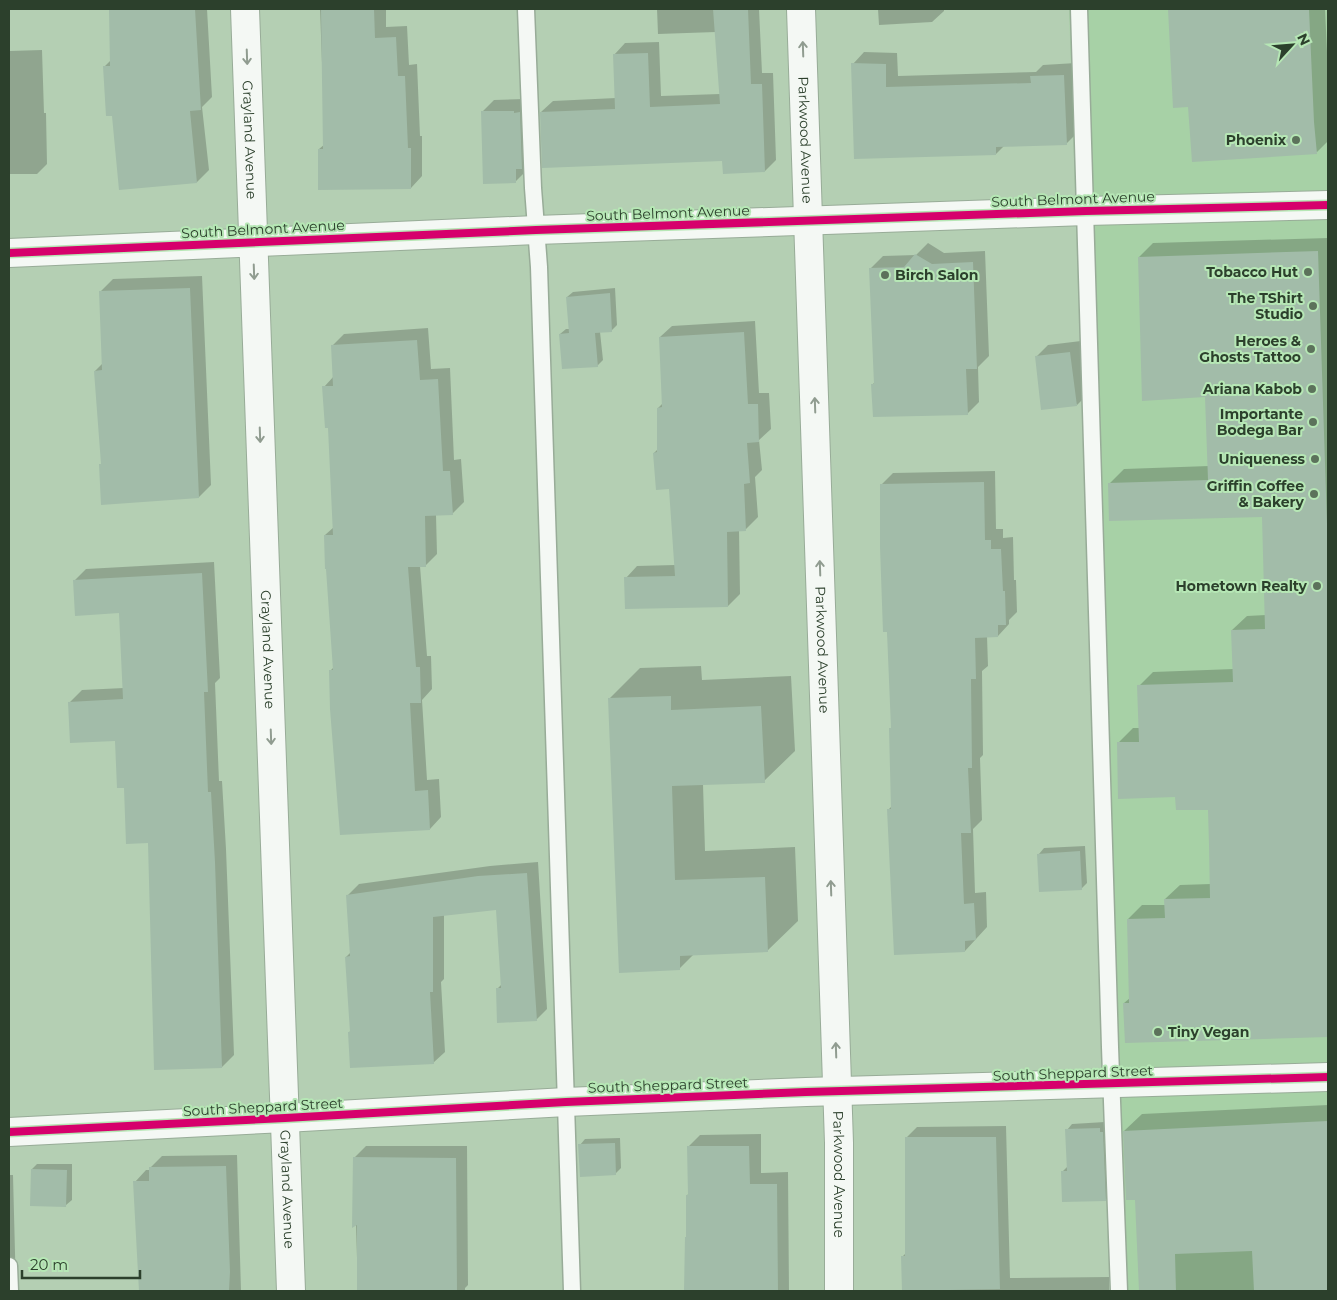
<svg xmlns="http://www.w3.org/2000/svg" width="1337" height="1300" font-family="Montserrat,sans-serif">
<style>
.built{fill:#a7d1a6}
.shadow{fill:#0003}
.building{fill:#a2bca9}
.lines{fill:none;stroke-linecap:round;stroke-linejoin:round}
.lane-casing{stroke:#98ac98;stroke-width:19}
.street-casing{stroke:#98ac98;stroke-width:30}
.secondary-casing{stroke:#98ac98;stroke-width:30}
.lane{stroke:#f4f8f4;stroke-width:16}
.street{stroke:#f4f8f4;stroke-width:28}
.secondary{stroke:#f4f8f4;stroke-width:28}
.cycleway-casing{stroke:#b6e7b5;stroke-width:11}
.cycleway{stroke:#d6006c;stroke-width:8}
.oneway{stroke:#909c90}
.poi-dot{fill:#5c725b;stroke:#b6e7b5;stroke-width:2}
.labels{text-anchor:middle;dominant-baseline:central;stroke-width:4;stroke-linejoin:round;paint-order:stroke}
.street-label{font-size:14px;fill:#2c402c;stroke:#b6e7b5}
.poi-label{font-size:14px;font-weight:bold;fill:#2c402c;stroke:#b6e7b5;text-anchor:end}
</style>
<rect width="100%" height="100%" fill="#b4cfb3"/>
<!-- built -->
<path class="built" d="M1069,9H1328V1291H1112Z"/>
<!-- shadow -->
<path class="shadow" d="M110,9H207L212,97L202,107L209,170L197,182L120,188L113,114L104,67L111,60Z
M320,9H386V27L407,26L409,65L417,64L420,136H422V176L411,188L319,149L325,144Z
M657,9H759L762,73H773L776,160L765,171L541,112L553,101L616,98L614,55L625,43L659,42L661,96L720,94L716,32L658,34Z
M878,9H944V11L932,22L879,25Z
M1124,9H1325L1328,73V141L1317,152L1189,106H1174L1169,9L1124,10Z
M42,50L44,113H46L47,164L37,174H9V51Z
M864,52L897,53L898,76L1036,72L1043,65L1076,63L1078,132L1066,144L1004,146L996,154L856,158L853,64Z
M525,99L527,170L515,182L482,112L494,100Z
M1328,238V1034L1324,1036L1124,1003L1130,998L1128,919L1142,905H1166L1165,899L1180,885L1211,884L1209,808L1176,796L1118,743L1133,728H1140L1139,686L1153,672L1234,669L1232,630L1247,616L1266,615L1263,515L1110,483L1124,469L1209,466L1206,396L1139,257L1153,243Z
M928,243L944,253L985,251L989,356L978,367L979,402L967,414L873,384L875,382L871,268L883,256L916,255Z
M202,276L211,485L199,497L102,463L95,371L103,363L101,291L113,279Z
M615,288L617,325L611,331L600,332L603,360L597,366L560,334L566,329H570L567,297L573,292Z
M755,321L759,393H769L771,429L759,440L762,470L755,477L758,517L746,529L739,530L740,594L728,606L626,578L637,566L675,565L670,488L654,453L658,449V408L663,403L660,337L672,326Z
M428,328L431,369L450,368L454,460L461,459L464,502L452,514L436,515L437,554L425,566H420L427,656H431L432,689L422,700L427,780L439,779L441,817L430,829L331,670L334,667L325,535L334,527L329,426L324,387L334,376L332,346L344,334Z
M1081,341L1089,393L1077,405L1036,357L1048,345Z
M995,471L996,529H1003V538L1013,537L1014,580H1016L1017,612L1009,620V624L998,636H987L988,666L982,671L983,755L980,758L982,820L973,829L975,893L986,892L987,927L965,951L888,810L892,806V727L881,485L893,473Z
M214,562L220,678L215,683L219,781H222L226,849L234,1055L222,1067L149,842L126,787L116,739L70,702L82,690L124,688L120,612L74,581L86,569Z
M701,666L702,680L791,676L795,751L764,781L703,784L705,851L795,847L798,921L767,951L694,954L679,969L609,699L640,668Z
M1085,846L1087,883L1081,889L1039,854L1044,848Z
M538,862L547,1009L536,1020L497,989L502,984L497,909L444,915V979L441,982L445,1052L433,1063L349,1032L351,1031L346,957L351,952L347,896L359,884L490,866Z
M1328,1105V1291H1140L1137,1199L1124,1131L1142,1114Z
M1105,1122L1111,1194L1105,1200L1062,1172L1068,1166L1067,1130L1072,1124Z
M1006,1126L1010,1278L1109,1277V1291H905L902,1257L906,1253V1138L917,1127Z
M761,1134V1173L788,1172L789,1291H685L686,1238L688,1236L687,1195L689,1194L688,1147L700,1135Z
M620,1138L621,1168L615,1174L580,1145L585,1139Z
M366,1146H467L468,1285L465,1288V1291H358L354,1158Z
M237,1155L241,1291H140L135,1182L146,1170H150V1168L162,1156Z
M37,1164H72V1200L66,1205L32,1169Z
M9,1175H13L16,1291H9Z"/>
<!-- building -->
<path class="building" d="M109,9H195L201,110L190,111L197,183L119,190L112,116H106L103,66H110Z
M321,9H374L375,38L396,37L398,76H405L408,148H411V189L318,190V149H323Z
M713,9H748L751,84H762L765,172L723,174L722,161L542,168L540,112L615,109L613,54L648,53L650,107L720,104Z
M1168,9H1309L1314,122L1317,154L1192,162L1188,107L1173,108Z
M851,63L886,64V87L1031,83L1030,76L1064,75L1067,145L996,147V155L854,159Z
M481,111H514V113L520,112L522,169H516V183L483,184Z
M1318,251L1328,554V1037L1125,1043L1123,1003H1129L1127,919L1165,918L1164,899L1210,898L1209,844L1208,810H1176L1175,797L1118,799L1117,742H1139L1137,685L1233,682L1231,630L1265,629L1262,517L1109,521L1108,483L1208,480L1205,397L1142,401L1138,257Z
M915,254L932,264L973,262L977,369H966L968,415L873,417L871,384H874L869,268L904,267Z
M190,288L199,498L101,505L99,464H101L94,371L102,370L99,291Z
M610,293L612,332L595,333L598,367L562,369L559,334L569,333L566,297Z
M744,332L748,404H758L759,442L747,443L750,483L744,484L746,531L727,532L728,607L625,609L624,577L675,576L669,489L656,490L653,453L657,452V408L662,407L659,337Z
M417,340L420,380L438,379L443,471H450L453,515L425,516L426,567H408L416,667H420L421,703H410L415,791L428,790L430,830L340,835L330,709L329,670H333L326,569H325L324,535H333L328,428H325L322,386H333L331,345Z
M1070,352L1077,406L1041,410L1035,356Z
M984,482L985,540H991V549H1001L1003,591H1005L1006,625H998V637L975,638L976,679H971L972,768H968L971,833H961L964,904L974,903L976,940L965,941V952L894,955L887,809H891L889,728H891L887,632H883L880,547V484Z
M202,573L208,692H204L208,792H211L215,862L222,1068L154,1070L148,843L126,844L124,788H117L115,741L70,743L68,702L123,699L119,613L75,616L73,580Z
M671,696V710L761,706L765,783L672,786L675,880L765,877L768,952L680,956V970L619,973L608,698Z
M1080,851L1082,890L1039,892L1037,854Z
M527,873L537,1021L497,1023L496,988H501L496,910L433,917V992H430L434,1064L350,1068L348,1032H350L345,957L350,956L346,895L478,876Z
M1328,1121V1291H1254L1252,1251L1175,1254L1176,1291H1139L1135,1200H1126L1123,1131Z
M1100,1128V1132H1103L1106,1201L1062,1202L1061,1171H1067L1065,1129Z
M905,1137H996L1000,1289L902,1291L901,1256H905Z
M615,1143L616,1175L580,1177L578,1144Z
M687,1146H749L750,1184H777L778,1291H684L685,1237H686V1195H688Z
M353,1157L456,1158L457,1291H357V1225L352,1228Z
M226,1166L230,1272L229,1291H139L133,1181H149V1167Z
M31,1169L67,1170L66,1207L30,1206Z"/>
<g class="lines">
<defs>
<path id="lane" d="M526,9L533,188L539,267L572,1291
M1079,9L1110,1047L1119,1291
M9,1266L10,1291"/>
<g id="street">
<path id="s1" d="M245,9L291,1291"/>
<path id="s2" d="M801,9L839,1143V1291"/>
<path d="M9,253L536,230L1086,211L1328,205"/>
</g>
<path id="secondary" d="M9,1132L285,1118L566,1102L806,1092L1328,1077"/>
</defs>
<!-- lane casing -->
<use href="#lane" class="lane-casing"/>
<!-- street casing -->
<use href="#street" class="street-casing"/>
<!-- secondary casing -->
<use href="#secondary" class="secondary-casing"/>
<!-- lane -->
<use href="#lane" class="lane"/>
<!-- street -->
<use href="#street" class="street"/>
<!-- secondary -->
<use href="#secondary" class="secondary"/>
<defs>
<path id="cycleway" d="M9,253L536,230L1086,211L1328,205
M9,1132L285,1118L566,1102L806,1092L1328,1077"/>
</defs>
<!-- cycleway casing -->
<use href="#cycleway" class="cycleway-casing"/>
<!-- cycleway -->
<use href="#cycleway" class="cycleway"/>
</g>
<!-- one-way arrows -->
<defs><path id="oneway-shaft" d="M-6 0H5M1.5-3L5.5 0L1.5 3" fill="none" stroke-width="1.6" stroke-linecap="round" stroke-linejoin="round" transform="scale(1.25)"/></defs>
<g class="oneway">
<use href="#oneway-shaft" transform="translate(803 49) rotate(-92)"/>
<use href="#oneway-shaft" transform="translate(247 57) rotate(88)"/>
<use href="#oneway-shaft" transform="translate(254 272) rotate(88)"/>
<use href="#oneway-shaft" transform="translate(815 405) rotate(-92)"/>
<use href="#oneway-shaft" transform="translate(260 435) rotate(88)"/>
<use href="#oneway-shaft" transform="translate(820 568) rotate(-92)"/>
<use href="#oneway-shaft" transform="translate(271 737) rotate(88)"/>
<use href="#oneway-shaft" transform="translate(831 888) rotate(-92)"/>
<use href="#oneway-shaft" transform="translate(836 1050) rotate(-92)"/>
</g>
<!-- markers -->
<g class="poi-dot">
<circle cx="1296" cy="140" r="5"/>
<circle cx="1308" cy="272" r="5"/>
<circle cx="885" cy="275" r="5"/>
<circle cx="1313" cy="306" r="5"/>
<circle cx="1311" cy="349" r="5"/>
<circle cx="1312" cy="389" r="5"/>
<circle cx="1313" cy="422" r="5"/>
<circle cx="1315" cy="459" r="5"/>
<circle cx="1314" cy="494" r="5"/>
<circle cx="1317" cy="586" r="5"/>
<circle cx="1158" cy="1032" r="5"/>
</g>
<g class="labels">
<!-- street labels -->
<g class="street-label">
<text stroke="none"><textPath href="#s1" startOffset="131">Grayland Avenue</textPath></text>
<text stroke="none"><textPath href="#s2" startOffset="131">Parkwood Avenue</textPath></text>
<text transform="translate(1073 199) rotate(-2)">South Belmont Avenue</text>
<text transform="translate(668 213) rotate(-2)">South Belmont Avenue</text>
<text transform="translate(263 229) rotate(-3)">South Belmont Avenue</text>
<text stroke="none"><textPath href="#s1" startOffset="641">Grayland Avenue</textPath></text>
<text stroke="none"><textPath href="#s2" startOffset="641">Parkwood Avenue</textPath></text>
<text transform="translate(1073 1073) rotate(-2)">South Sheppard Street</text>
<text transform="translate(668 1085) rotate(-2)">South Sheppard Street</text>
<text transform="translate(263 1107) rotate(-3)">South Sheppard Street</text>
<text stroke="none"><textPath href="#s2" startOffset="1166">Parkwood Avenue</textPath></text>
<text stroke="none"><textPath href="#s1" startOffset="1181">Grayland Avenue</textPath></text>
</g>
<!-- poi labels -->
<g class="poi-label">
<text x="1286" y="140">Phoenix</text>
<text x="1298" y="272">Tobacco Hut</text>
<text x="895" y="275" text-anchor="start">Birch Salon</text>
<text x="1303" y="298">The TShirt<tspan x="1303" dy="16">Studio</tspan></text>
<text x="1301" y="341">Heroes &amp;<tspan x="1301" dy="16">Ghosts Tattoo</tspan></text>
<text x="1302" y="389">Ariana Kabob</text>
<text x="1303" y="414">Importante<tspan x="1303" dy="16">Bodega Bar</tspan></text>
<text x="1305" y="459">Uniqueness</text>
<text x="1304" y="486">Griffin Coffee<tspan x="1304" dy="16">&amp; Bakery</tspan></text>
<text x="1307" y="586">Hometown Realty</text>
<text x="1168" y="1032" text-anchor="start">Tiny Vegan</text>
</g>
</g>
<!-- border -->
<rect width="1337" height="1300" fill="none" stroke="#2c402c" stroke-width="20"/>
<!-- north arrow -->
<g transform="translate(1292 45) rotate(64)" stroke="#b6e7b5" stroke-width="4" paint-order="stroke">
<path d="M0-4L9 19L0 12L-9 19Z" fill="#2c402c"/>
<text y="-8" font-size="14" font-weight="bold" text-anchor="middle" fill="#2c402c">N</text>
</g>
<!-- scale -->
<path d="M22 1270v8h118v-8" fill="none" stroke="#2c402c" stroke-width="2.5"/>
<text x="30" y="1270" font-size="15" fill="#2c402c" stroke="#b6e7b5" stroke-width="4" paint-order="stroke">20 m</text>
</svg>
